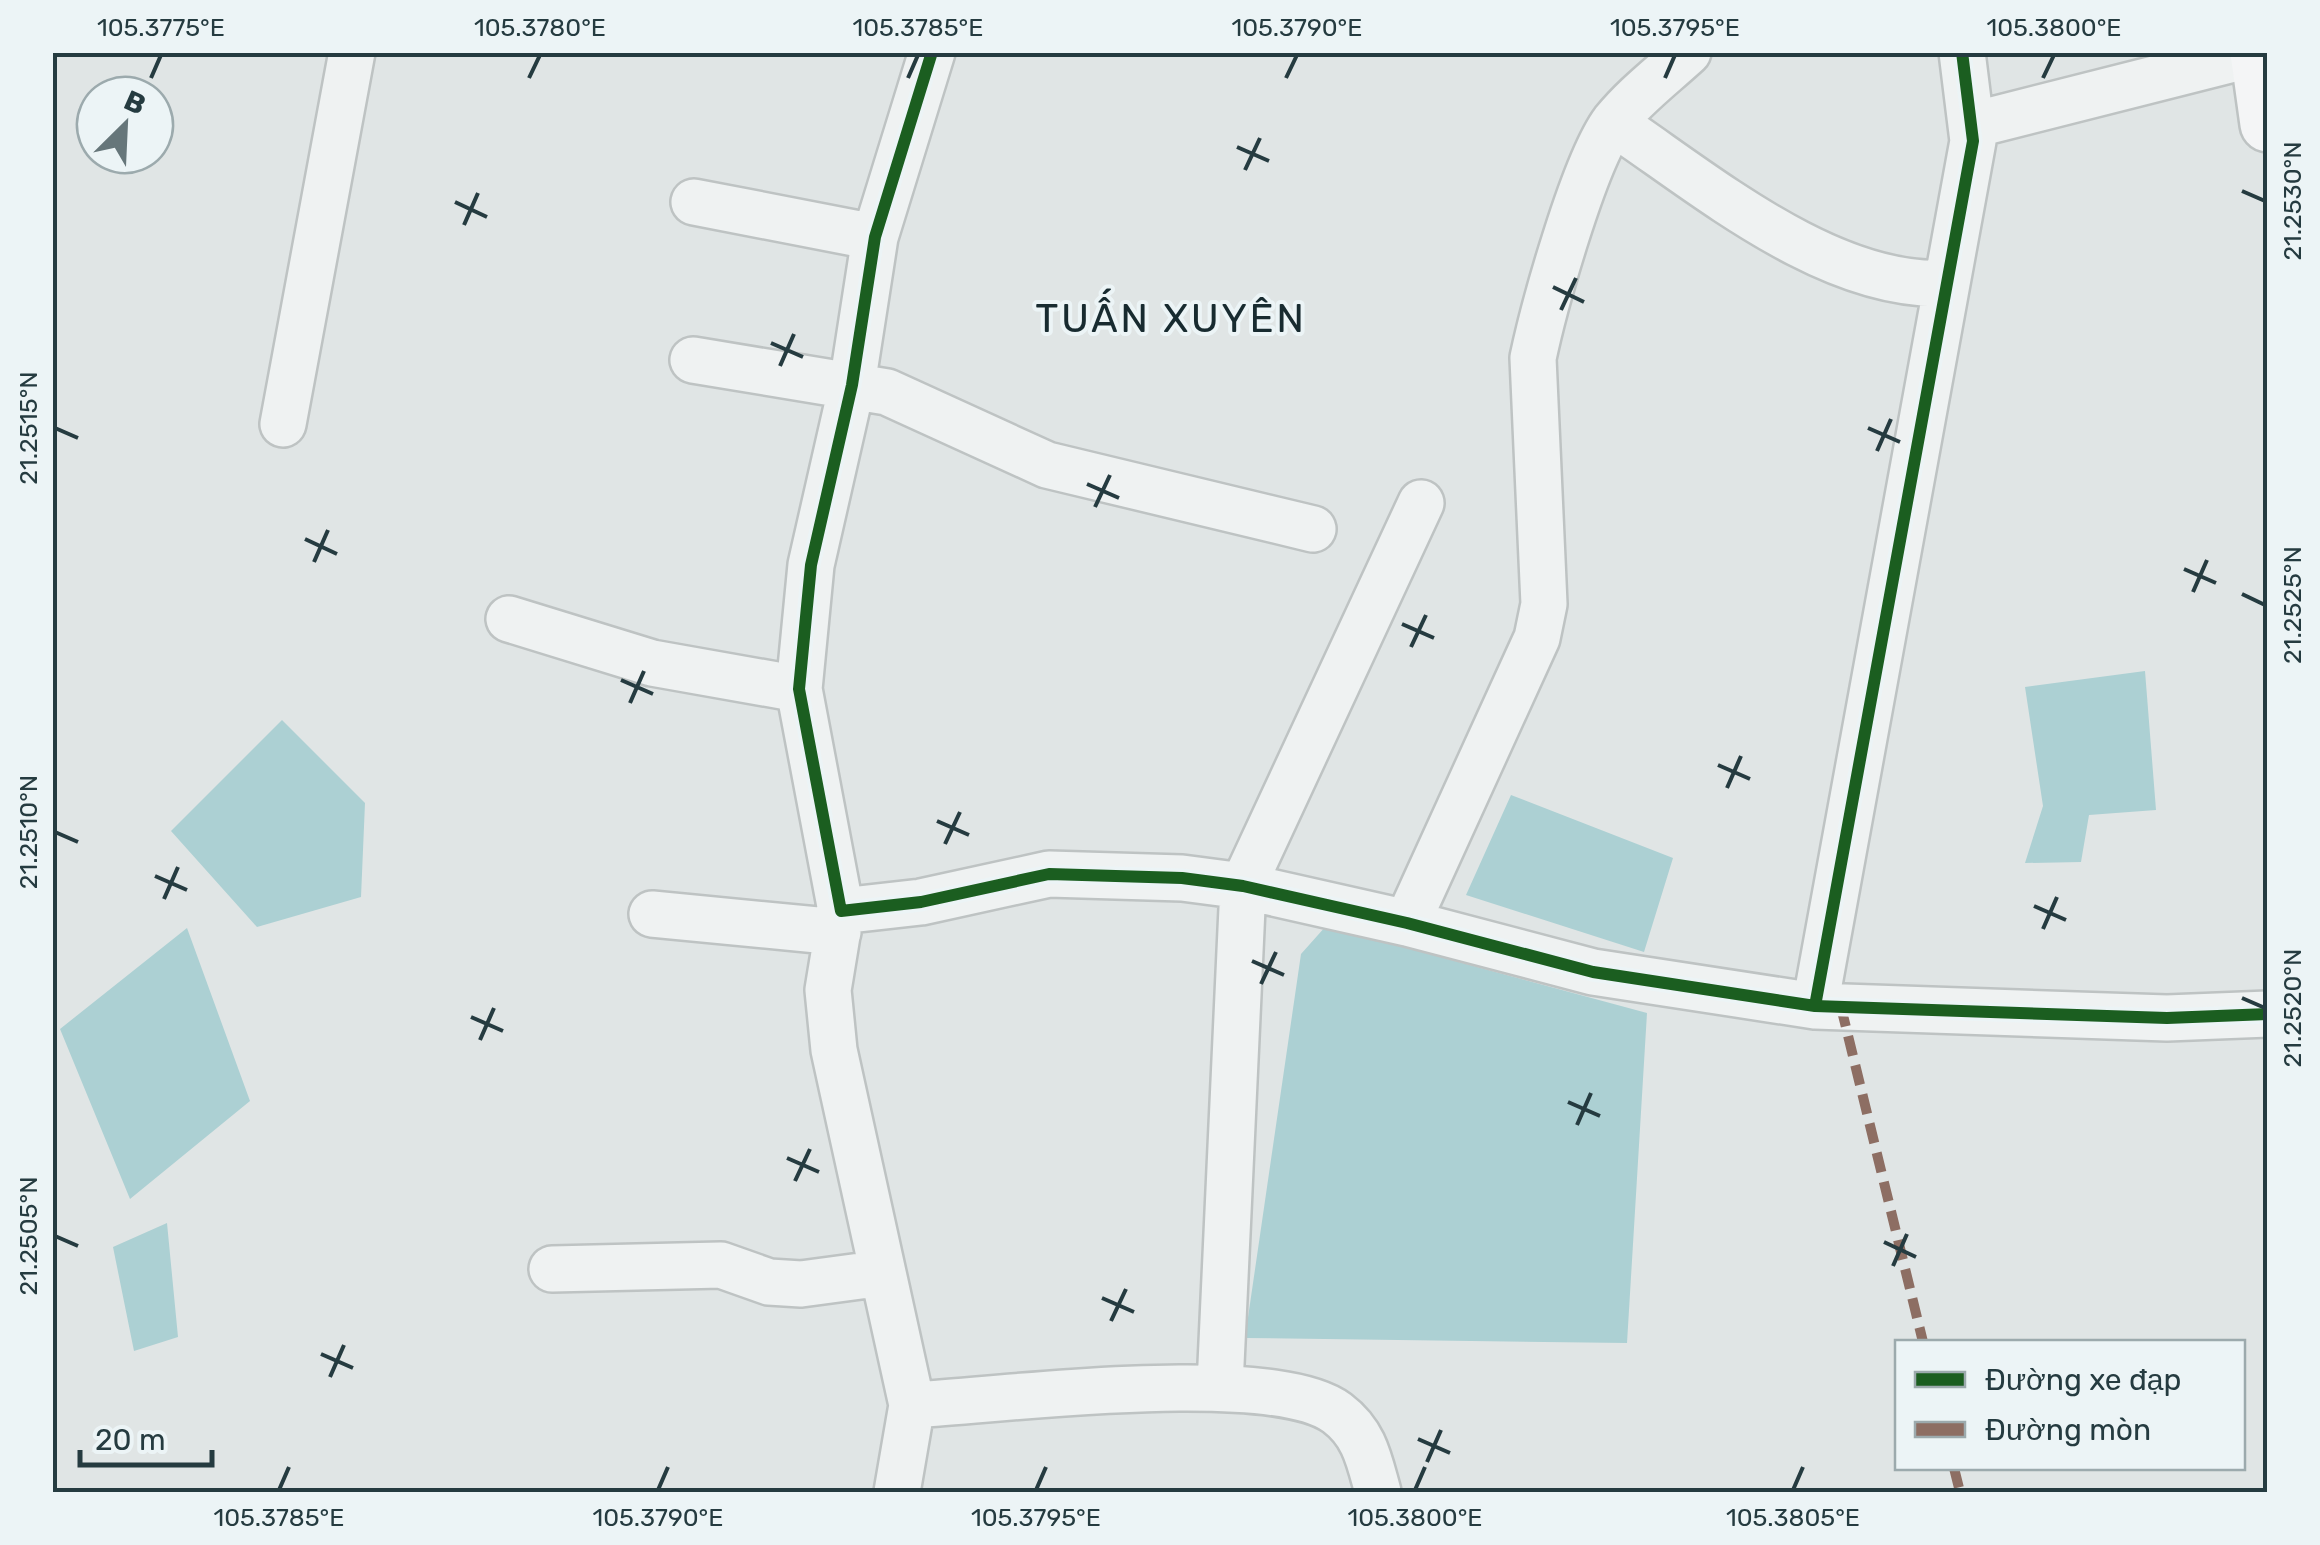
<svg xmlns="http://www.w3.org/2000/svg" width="2320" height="1545" font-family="Rubik,sans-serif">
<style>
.water{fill:#acd0d3}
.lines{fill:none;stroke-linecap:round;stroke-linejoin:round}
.minor-casing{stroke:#bec3c3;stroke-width:50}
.secondary-casing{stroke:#bec3c3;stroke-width:60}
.minor{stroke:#eff2f2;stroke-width:45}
.secondary{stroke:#f4f5f6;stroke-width:55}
.quiet{stroke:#8d6e63;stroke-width:10;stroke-dasharray:20 10;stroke-linecap:butt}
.cycleway-casing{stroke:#ecf4f6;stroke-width:19}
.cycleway{stroke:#1b5e20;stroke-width:12}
.ticks{fill:none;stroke:#253b40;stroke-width:4}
.labels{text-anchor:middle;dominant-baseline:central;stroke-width:8;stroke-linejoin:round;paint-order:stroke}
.quarter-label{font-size:40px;letter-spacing:2.5px;fill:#182b30;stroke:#ecf4f6}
.neatline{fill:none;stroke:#253b40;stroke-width:4}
.ticks-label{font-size:25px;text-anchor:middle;fill:#253b40}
</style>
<rect width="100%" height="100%" fill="#e0e5e5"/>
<!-- water -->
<path class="water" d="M2145,671L2156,810L2089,815L2081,862L2025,863L2043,806L2025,687Z
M282,720L365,803L361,897L257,927L171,831Z
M1511,795L1673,858L1644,952L1466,895Z
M1326,926L1647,1013L1627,1343L1245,1338L1301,954Z
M187,928L250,1101L130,1199L60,1029Z
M167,1223L178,1337L134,1351L113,1247Z"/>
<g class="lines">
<defs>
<path id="minor" d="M932,52L875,237L852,385L811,565L799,689L841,911L921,902L1049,874L1182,878L1243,886L1407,923L1593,972L1815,1006L2167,1018L2268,1014
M1614,123C1706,185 1831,290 1947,283
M1973,125L2261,52
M694,202L875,237
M693,360L887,392L1047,465L1313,529
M283,424L352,52
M509,619L652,663L799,689
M841,911L828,990L834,1050L912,1405L897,1492
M652,914L838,932
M1407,923L1537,638L1544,604L1533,358C1544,306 1584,162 1614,122C1635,96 1663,75 1688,52
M1815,1006L1973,141L1962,52
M552,1269L721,1265L769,1282L801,1284L883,1273
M1220,1386L1243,886L1421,503
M912,1405C1000,1400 1272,1365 1337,1413C1365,1434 1369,1460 1378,1492"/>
<path id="secondary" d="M2258,52L2268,124"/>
</defs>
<!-- minor casing -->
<use href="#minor" class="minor-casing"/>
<!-- secondary casing -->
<use href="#secondary" class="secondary-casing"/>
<!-- minor -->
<use href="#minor" class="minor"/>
<!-- secondary -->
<use href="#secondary" class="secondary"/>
<!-- quiet -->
<path class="quiet" d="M1841,1007L1923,1342
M1954,1468L1960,1492"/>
<defs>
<path id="cycleway" d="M932,52L875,237L852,385L811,565L799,689L841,911L921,902L1049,874L1182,878L1243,886L1407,923L1593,972L1815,1006L2167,1018L2268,1014
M1815,1006L1973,141L1962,52"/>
</defs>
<!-- cycleway casing -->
<use href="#cycleway" class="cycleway-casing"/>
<!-- cycleway -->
<use href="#cycleway" class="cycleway"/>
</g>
<!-- ticks -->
<path class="ticks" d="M151,78L161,55M529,78L540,55M908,78L918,55M1286,78L1297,55M1665,78L1675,55M2043,78L2054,55M1237,147L1269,161M1245,170L1260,138M2242,191L2265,201M455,202L487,217M464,225L478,193M1553,287L1584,302M1561,310L1576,278M771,343L803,357M780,366L794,334M55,428L78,438M1868,428L1900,442M1877,451L1891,419M1087,484L1119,498M1095,507L1110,475M305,539L337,554M314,562L328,530M2184,569L2216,583M2193,592L2207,560M2242,594L2265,605M1402,624L1434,638M1411,647L1426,615M621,680L653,694M630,703L644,671M1718,765L1750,779M1727,788L1741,756M937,821L969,835M55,832L78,842M945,844L960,812M155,876L187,890M164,899L178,867M2034,906L2066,920M2043,929L2057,897M1252,961L1284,975M1261,984L1276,952M2242,998L2265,1008M471,1017L503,1031M480,1040L494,1008M1568,1102L1600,1116M1577,1125L1591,1093M787,1158L819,1172M795,1181L810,1149M55,1236L78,1246M1884,1242L1916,1257M1893,1266L1907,1234M1102,1298L1134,1312M1111,1321L1126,1289M321,1354L353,1368M330,1377L344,1345M1418,1439L1450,1453M1427,1462L1441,1430M279,1490L289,1467M658,1490L668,1467M1036,1490L1046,1467M1415,1490L1425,1467M1793,1490L1803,1467"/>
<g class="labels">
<!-- quarter labels -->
<g class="quarter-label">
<text x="1171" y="318">TUẤN XUYÊN</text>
</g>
</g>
<!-- border -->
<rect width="2320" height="1545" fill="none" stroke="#ecf4f6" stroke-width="110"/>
<!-- legend -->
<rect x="1895" y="1340" width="350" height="130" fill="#ecf4f6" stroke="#9caaad" stroke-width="2.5"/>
<rect x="1915" y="1372" width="50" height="15" fill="#1b5e20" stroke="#9caaad" stroke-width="2.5"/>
<text x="1985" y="1390" font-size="30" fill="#253b40">Đường xe đạp</text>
<rect x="1915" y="1422" width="50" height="15" fill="#8d6e63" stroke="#9caaad" stroke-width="2.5"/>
<text x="1985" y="1440" font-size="30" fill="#253b40">Đường mòn</text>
<!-- north arrow -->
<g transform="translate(125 125) rotate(24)"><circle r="48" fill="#ecf4f6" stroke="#9caaad" stroke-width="2.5"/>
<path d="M0-8L18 38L0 25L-18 38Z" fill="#66767a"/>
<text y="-15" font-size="28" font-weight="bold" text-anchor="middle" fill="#253b40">B</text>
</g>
<!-- scale -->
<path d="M80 1450v15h132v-15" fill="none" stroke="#253b40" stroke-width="5"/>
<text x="95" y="1450" font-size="30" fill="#253b40" stroke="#ecf4f6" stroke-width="8" paint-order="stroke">20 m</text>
<rect x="55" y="55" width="2210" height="1435" class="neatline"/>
<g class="ticks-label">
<text x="161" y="36">105.3775°E</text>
<text x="540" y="36">105.3780°E</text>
<text x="918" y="36">105.3785°E</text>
<text x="1297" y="36">105.3790°E</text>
<text x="1675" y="36">105.3795°E</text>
<text x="2054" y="36">105.3800°E</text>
<text transform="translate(2292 201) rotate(-90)" y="9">21.2530°N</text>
<text transform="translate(28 428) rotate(-90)" y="9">21.2515°N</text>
<text transform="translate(2292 605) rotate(-90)" y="9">21.2525°N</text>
<text transform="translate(28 832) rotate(-90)" y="9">21.2510°N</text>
<text transform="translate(2292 1008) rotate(-90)" y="9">21.2520°N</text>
<text transform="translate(28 1236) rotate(-90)" y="9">21.2505°N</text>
<text x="279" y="1526">105.3785°E</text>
<text x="658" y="1526">105.3790°E</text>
<text x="1036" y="1526">105.3795°E</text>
<text x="1415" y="1526">105.3800°E</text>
<text x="1793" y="1526">105.3805°E</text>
</g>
</svg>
